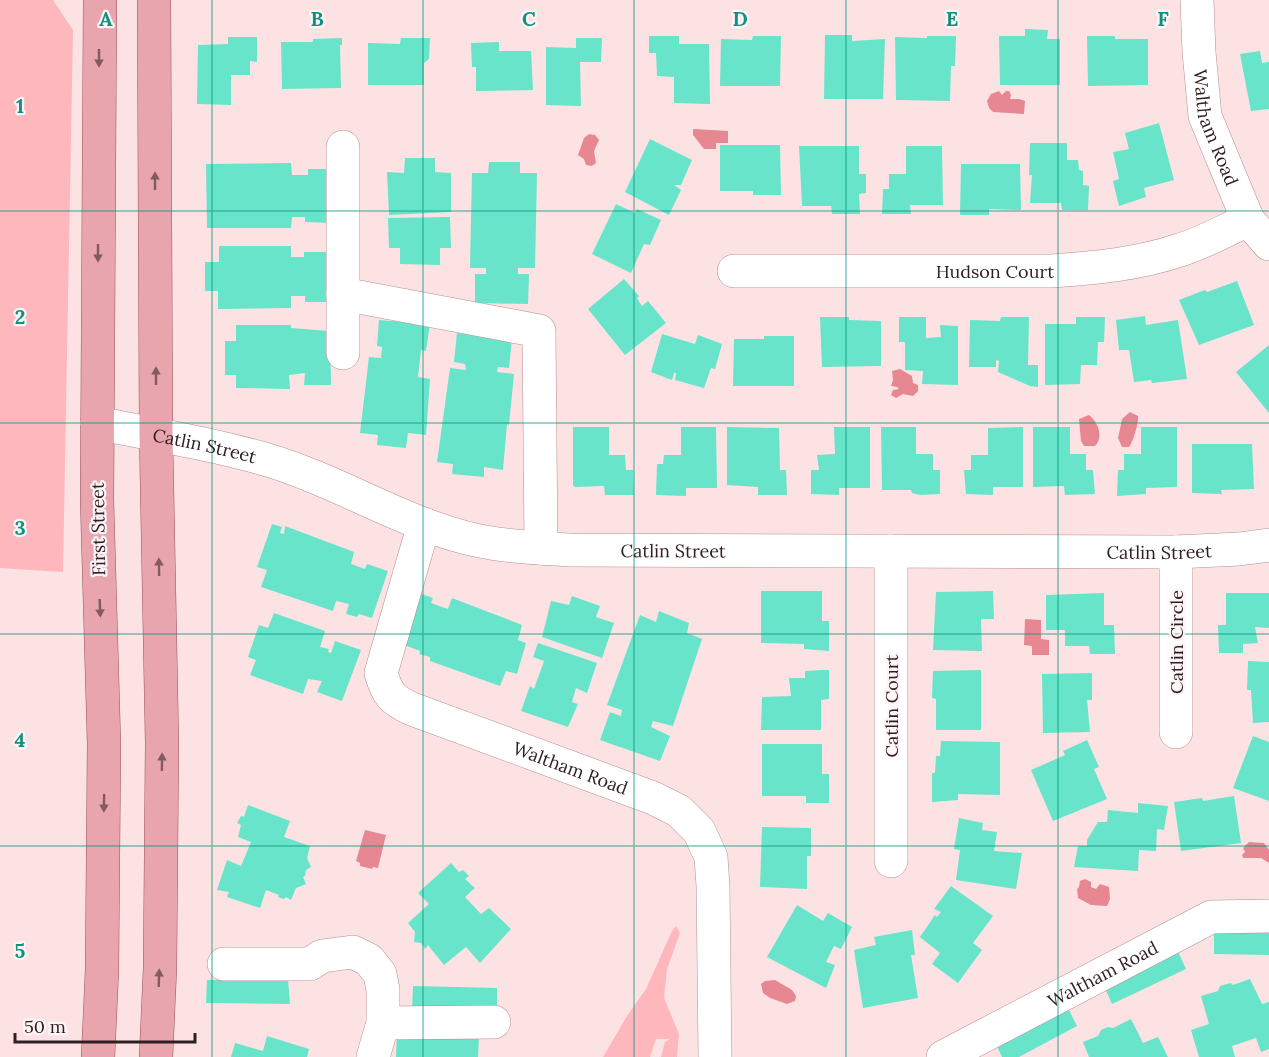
<svg xmlns="http://www.w3.org/2000/svg" width="1269" height="1057" font-family="Lora,serif">
<style>
.green{fill:#fdb7bd}
.water{fill:#e78791}
.building{fill:#67e4ca}
.lines{fill:none;stroke-linecap:round;stroke-linejoin:round}
.minor-casing{stroke:#b68e91;stroke-width:34}
.major-casing{stroke:#9d4f59;stroke-width:34}
.minor{stroke:#fff;stroke-width:33}
.major{stroke:#e8a5ae;stroke-width:33}
.oneway{fill:#825b60}
.grid{fill:none;stroke:#0b937e;stroke-width:1.5;stroke-opacity:0.55}
.labels{text-anchor:middle;dominant-baseline:central;stroke-width:4.5;stroke-linejoin:round;paint-order:stroke}
.street-label{font-size:18px;fill:#2e1f20;stroke:#fef4f5}
.grid-label{font-size:20px;text-anchor:middle;font-weight:bold;fill:#0b937e;stroke:#fef4f5;stroke-width:4.5;stroke-linejoin:round;paint-order:stroke}
</style>
<rect width="100%" height="100%" fill="#fde2e4"/>
<!-- green -->
<path class="green" d="M0,0H53L73,30L63,572L0,568Z
M676,926L680,933L667,969L664,998L679,1034L677,1057H661L665,1042L670,1039H656L650,1057H603L627,1016L646,989L672,931Z"/>
<!-- water -->
<path class="water" d="M999,91L1002,95L1006,91H1009L1011,95L1010,99H1019L1025,101L1024,114L993,112L989,108L987,101L991,94Z
M693,129L728,131V143H716V149H704L693,135Z
M589,134L595,135L599,140L594,151L596,163L592,166L586,165L584,159L578,155L584,138Z
M900,369L912,376L913,383L918,385V391L913,396L903,394L896,398L891,395L893,390L899,389L897,387L891,386L893,380L892,371Z
M1130,412L1138,416C1139,422 1133,443 1129,447H1122L1118,438L1122,419Z
M1089,415C1098,422 1104,437 1095,446H1084L1081,441L1079,419Z
M1025,619L1041,620V639L1049,640V655H1032V646L1024,645Z
M365,830L386,835L378,868L373,867L372,869L360,866V863L356,861Z
M1249,842L1264,843L1269,850V863L1261,858H1243L1242,855L1245,852L1243,848Z
M1085,879L1091,882V887L1096,889L1100,884L1109,887L1110,899L1107,906L1091,905L1078,898L1077,889L1079,887L1080,881Z
M775,980L792,990L796,996L795,1001L787,1004L770,998L763,993L761,984L765,981Z"/>
<!-- building -->
<path class="building" d="M1025,29L1048,30L1047,39H1060V85H1000L999,36H1025Z
M825,35H852V41L885,39L883,99H824Z
M649,36H679V44H709L710,104L674,103V77L657,76L656,53H649Z
M753,36H781L780,86H720L721,39L752,40Z
M927,36H956L955,66H951L950,101L896,100L895,37L927,38Z
M1087,36H1115V39H1148V85L1088,86Z
M228,37H257V62L250,61V75H231V105L197,104L198,45L228,44Z
M342,38V45H340L341,88L282,89L281,42H313V39Z
M401,38H430L429,59L424,63V85H368V43L400,44Z
M576,38H602L601,62H580L581,106L546,105V47L576,48Z
M499,42V51H531L533,90L476,91V67H472L471,43Z
M1260,51L1262,63L1269,62V109L1251,111L1240,54Z
M1159,123L1174,180L1144,188L1146,197L1119,206L1113,181L1119,179L1113,152L1129,149L1125,133Z
M650,139L692,160L681,185H674L681,190L669,215L625,192Z
M1030,143H1067V160H1078L1079,170L1083,171V185L1089,186L1088,210H1062L1061,203H1030L1032,175H1029Z
M720,145H780L781,195H753V191H720Z
M799,146H859V174H866V193L859,194L860,214H832L831,206H802Z
M906,146H942L943,205H910L911,214H882L883,189H889V174H906Z
M405,158H435V172L451,173V212L389,215L387,172L404,173Z
M489,162H520V173H537L535,268H518V274H529L528,304L475,303V274H486V268H470L472,173H488Z
M291,163L292,175H308V169H329L330,223L305,222V217H292L291,228H207L206,164Z
M961,164H1020L1021,210L989,209V215H960Z
M616,204L635,213L637,209L661,220L650,245L644,244L631,273L592,254Z
M450,217L451,248H440V265L400,264V248H389L388,218Z
M219,246H291V257H304V252H330V302H305V296H291V308L218,309V291H205V262H219Z
M624,279L639,296L637,298L642,306L648,301L666,323L625,355L588,309Z
M1237,281L1254,325L1199,345L1179,300L1205,290L1207,292Z
M1145,316L1146,325L1178,320L1187,379L1152,383L1151,380L1134,382L1129,350H1119L1116,320Z
M820,317H849V320L881,321V366L822,367Z
M899,317H926V338L941,337L940,325L958,326V385L922,384L923,371L905,370V342H899Z
M1001,317H1029L1028,365H1038V387L1030,386L998,372L999,361L996,360V367H969L970,320L1000,321Z
M1076,317H1105L1104,342H1098L1097,365H1081L1080,384L1045,385V324H1076Z
M379,320L430,324L426,351L421,350L418,377L430,379L426,435L408,433L406,448L377,445L378,435L360,433L369,357L381,358L382,347L377,346Z
M236,325H291V328L330,331L331,385H304L305,373L289,375L290,389L236,388V375H225V341H236Z
M457,333L512,339L509,368L498,367L497,372L514,374L509,425L507,424L503,470L484,467V477L452,474L453,464L437,462L450,368L466,370L465,364L454,362Z
M662,334L695,344L698,335L722,344L715,369L711,368L704,388L675,380L676,373H674L672,380L651,372Z
M764,336H794V386H733L734,339H764Z
M1269,345V413L1236,372Z
M573,427H609V455H625L626,470H633L634,495H605L604,486L575,487L573,485Z
M681,427H716L717,488H686V496L656,495L657,464H663L664,455H681Z
M727,427L779,428L780,470H786L787,495H758V487L727,485Z
M834,427H870V488H839V495L811,494V470H819L817,455L835,454Z
M881,427H916V454H933V470H940V494L920,495L912,493L911,490H882Z
M1023,427V487H993V495L966,494L964,470H971V455H988V428Z
M1033,427H1070V454H1086V470H1093L1095,494L1065,495L1064,486L1033,487Z
M1141,427H1177V487L1146,488V494L1117,496L1118,470H1124V454H1141Z
M1192,444H1252L1254,489L1221,490L1222,494L1192,493Z
M272,524L282,527L280,533L284,534L285,526L354,552L351,564L365,569L367,564L388,571L372,618L359,614L357,617L346,614L349,604L336,601L333,611L261,587L267,570L257,567Z
M413,591L433,598L431,603L448,609L452,598L522,625L518,640L526,643L517,674L506,671L500,686L430,661V657L419,654L420,651L394,641Z
M761,591H822V621H829V651L804,649V644L761,643Z
M993,591L994,619H981L982,651L933,650L936,592Z
M1104,593V625H1114L1115,654H1090L1089,646H1065V630H1046V595Z
M1226,593H1269V628L1255,627L1258,643L1243,644V653H1219L1218,625H1226Z
M572,596L600,606L596,617L614,623L602,658L542,637L551,601L569,605Z
M659,611L689,623L687,633L702,639L673,726L653,721L651,727L670,736L660,761L600,740L610,712L621,716L622,710L607,705L640,615L656,622Z
M274,613L325,631L320,647L329,649L328,652L331,653L335,641L361,650L342,701L317,692L322,681L308,679L303,694L250,675L256,660L248,657L259,625L268,628Z
M538,643L597,663L587,693L576,688L572,702L578,704L568,727L521,711L530,686L534,689L544,661L533,657Z
M1248,661L1269,662V722L1253,723L1251,690H1247Z
M823,670H829V699L821,700V730H761L762,697L791,696L789,678H805V671Z
M981,670V730H936V699L932,698L933,671Z
M1092,673V700H1087L1090,732L1043,733L1042,674Z
M1253,736L1269,742V801L1233,788Z
M1087,740L1099,767L1094,769L1107,799L1053,821L1031,770L1065,755L1063,751Z
M941,741L1000,742V795L958,794V800L932,802V773H935L936,756H940Z
M762,744H822V774H829V803H806V796H762Z
M1234,796L1241,843L1181,851L1174,802L1202,798L1203,801Z
M1138,803L1168,806L1164,830L1157,829L1156,851L1139,850L1138,871L1074,867L1078,846H1087V840L1098,822H1107L1108,810L1138,813Z
M248,805L290,821L284,837L310,846L307,858L311,867L306,870L305,876L303,877L306,884L296,888L291,900L286,897L284,899L278,897L279,895L266,890L260,908L227,897L229,892L217,890L227,860L241,866L251,842L238,837L241,825L237,823L241,816L244,817Z
M959,818L983,823L982,830L997,832L994,851L1022,853L1016,889L956,880L960,850L954,849Z
M762,827L811,828V856H807V889L760,887Z
M451,863L459,872L463,870L469,876L465,879L475,888L465,897L481,914L489,908L511,929L480,963L466,947L444,965L428,945L425,949L421,943L414,942L415,932L408,923L429,904L418,893Z
M951,886L993,916L973,943L982,950L958,983L932,964L940,953L920,937L935,915L937,917L941,912L934,909Z
M797,905L823,921L828,913L852,927L841,949L834,946L826,962L835,965L826,988L767,957Z
M912,930L915,955H911L918,998L863,1008L854,950L876,945L874,937Z
M1214,930H1269V955L1214,954Z
M1176,947L1186,969L1112,1004L1103,984Z
M288,979L290,1004L206,1003L207,980Z
M1250,979L1262,1004L1269,1002V1049L1261,1052L1256,1038L1232,1046L1235,1057H1199L1191,1030L1209,1024L1201,996L1218,991L1220,986L1231,983L1233,985Z
M413,986L497,988V1011L412,1010Z
M1065,1002L1077,1026L1019,1057H1002L994,1040Z
M1131,1019L1143,1043L1158,1037L1168,1057H1089L1083,1042L1098,1036L1101,1030L1108,1027L1113,1028Z
M397,1035L479,1037L478,1057H396Z
M267,1036L309,1049L307,1057H231L235,1043L263,1051Z"/>
<g class="lines">
<defs>
<g id="minor">
<path id="s1" d="M1197,0L1199,52L1205,116L1248,220L1269,244"/>
<path d="M343,147V294L539,331L541,548"/>
<path id="s2" d="M734,271H1052C1096,268 1138,264 1180,250C1203,243 1226,230 1248,220"/>
<path d="M343,353V294"/>
<path id="s3" d="M97,423C155,435 214,444 271,461C340,482 404,524 475,540C506,547 539,548 570,550L1176,552L1239,549L1269,545"/>
<path id="s4" d="M424,524L381,673C387,694 392,700 412,709L653,798L679,811L699,831L711,857L713,886L715,1057"/>
<path d="M891,551V861"/>
<path d="M1176,552V732"/>
<path d="M224,964H310L322,956L353,952L369,960L380,974L383,990V1023L373,1057"/>
<path d="M383,1023L494,1022"/>
<path id="s5" d="M943,1057L1211,917L1269,916"/>
</g>
<path id="major" d="M154,0L156,435L162,743L160,968L156,1057
M98,1057L102,970L104,744L97,500L100,0"/>
</defs>
<!-- minor casing -->
<use href="#minor" class="minor-casing"/>
<!-- major casing -->
<use href="#major" class="major-casing"/>
<!-- minor -->
<use href="#minor" class="minor"/>
<!-- major -->
<use href="#major" class="major"/>
</g>
<!-- one-way arrows -->
<defs><path id="oneway-solid" d="M-6-.8H1V-3.2L6.5 0L1 3.2V.8H-6Z" transform="scale(1.5)"/></defs>
<g class="oneway">
<use href="#oneway-solid" transform="translate(99 58) rotate(90)"/>
<use href="#oneway-solid" transform="translate(155 181) rotate(-90)"/>
<use href="#oneway-solid" transform="translate(98 253) rotate(90)"/>
<use href="#oneway-solid" transform="translate(156 376) rotate(-90)"/>
<use href="#oneway-solid" transform="translate(159 567) rotate(-91)"/>
<use href="#oneway-solid" transform="translate(100 608) rotate(88)"/>
<use href="#oneway-solid" transform="translate(162 762) rotate(-89)"/>
<use href="#oneway-solid" transform="translate(104 803) rotate(91)"/>
<use href="#oneway-solid" transform="translate(159 978) rotate(-88)"/>
</g>
<!-- grid -->
<path class="grid" d="M212,0V1057M423,0V1057M634,0V1057M846,0V1057M1058,0V1057M0,211H1269M0,423H1269M0,634H1269M0,846H1269"/>
<g class="labels">
<!-- street labels -->
<g class="street-label">
<text stroke="none"><textPath href="#s1" startOffset="130">Waltham Road</textPath></text>
<text stroke="none"><textPath href="#s2" startOffset="261">Hudson Court</textPath></text>
<text stroke="none"><textPath href="#s3" startOffset="110">Catlin Street</textPath></text>
<text transform="translate(98 529) rotate(-91)">First Street</text>
<text stroke="none"><textPath href="#s3" startOffset="596">Catlin Street</textPath></text>
<text stroke="none"><textPath href="#s3" startOffset="1082">Catlin Street</textPath></text>
<text transform="translate(1176 642) rotate(-90)">Catlin Circle</text>
<text transform="translate(891 706) rotate(-90)">Catlin Court</text>
<text stroke="none"><textPath href="#s4" startOffset="374">Waltham Road</textPath></text>
<text stroke="none"><textPath href="#s5" startOffset="180">Waltham Road</textPath></text>
</g>
</g>
<g class="grid-label">
<text x="106" y="26">A</text>
<text x="317" y="26">B</text>
<text x="529" y="26">C</text>
<text x="740" y="26">D</text>
<text x="952" y="26">E</text>
<text x="1163" y="26">F</text>
<text x="20" y="113">1</text>
<text x="20" y="324">2</text>
<text x="20" y="535">3</text>
<text x="20" y="747">4</text>
<text x="20" y="958">5</text>
</g>
<!-- scale -->
<path d="M15 1033v9h180v-9" fill="none" stroke="#2e1f20" stroke-width="3"/>
<text x="24" y="1033" font-size="18" fill="#2e1f20" stroke="#fef4f5" stroke-width="4.5" paint-order="stroke">50 m</text>
</svg>
